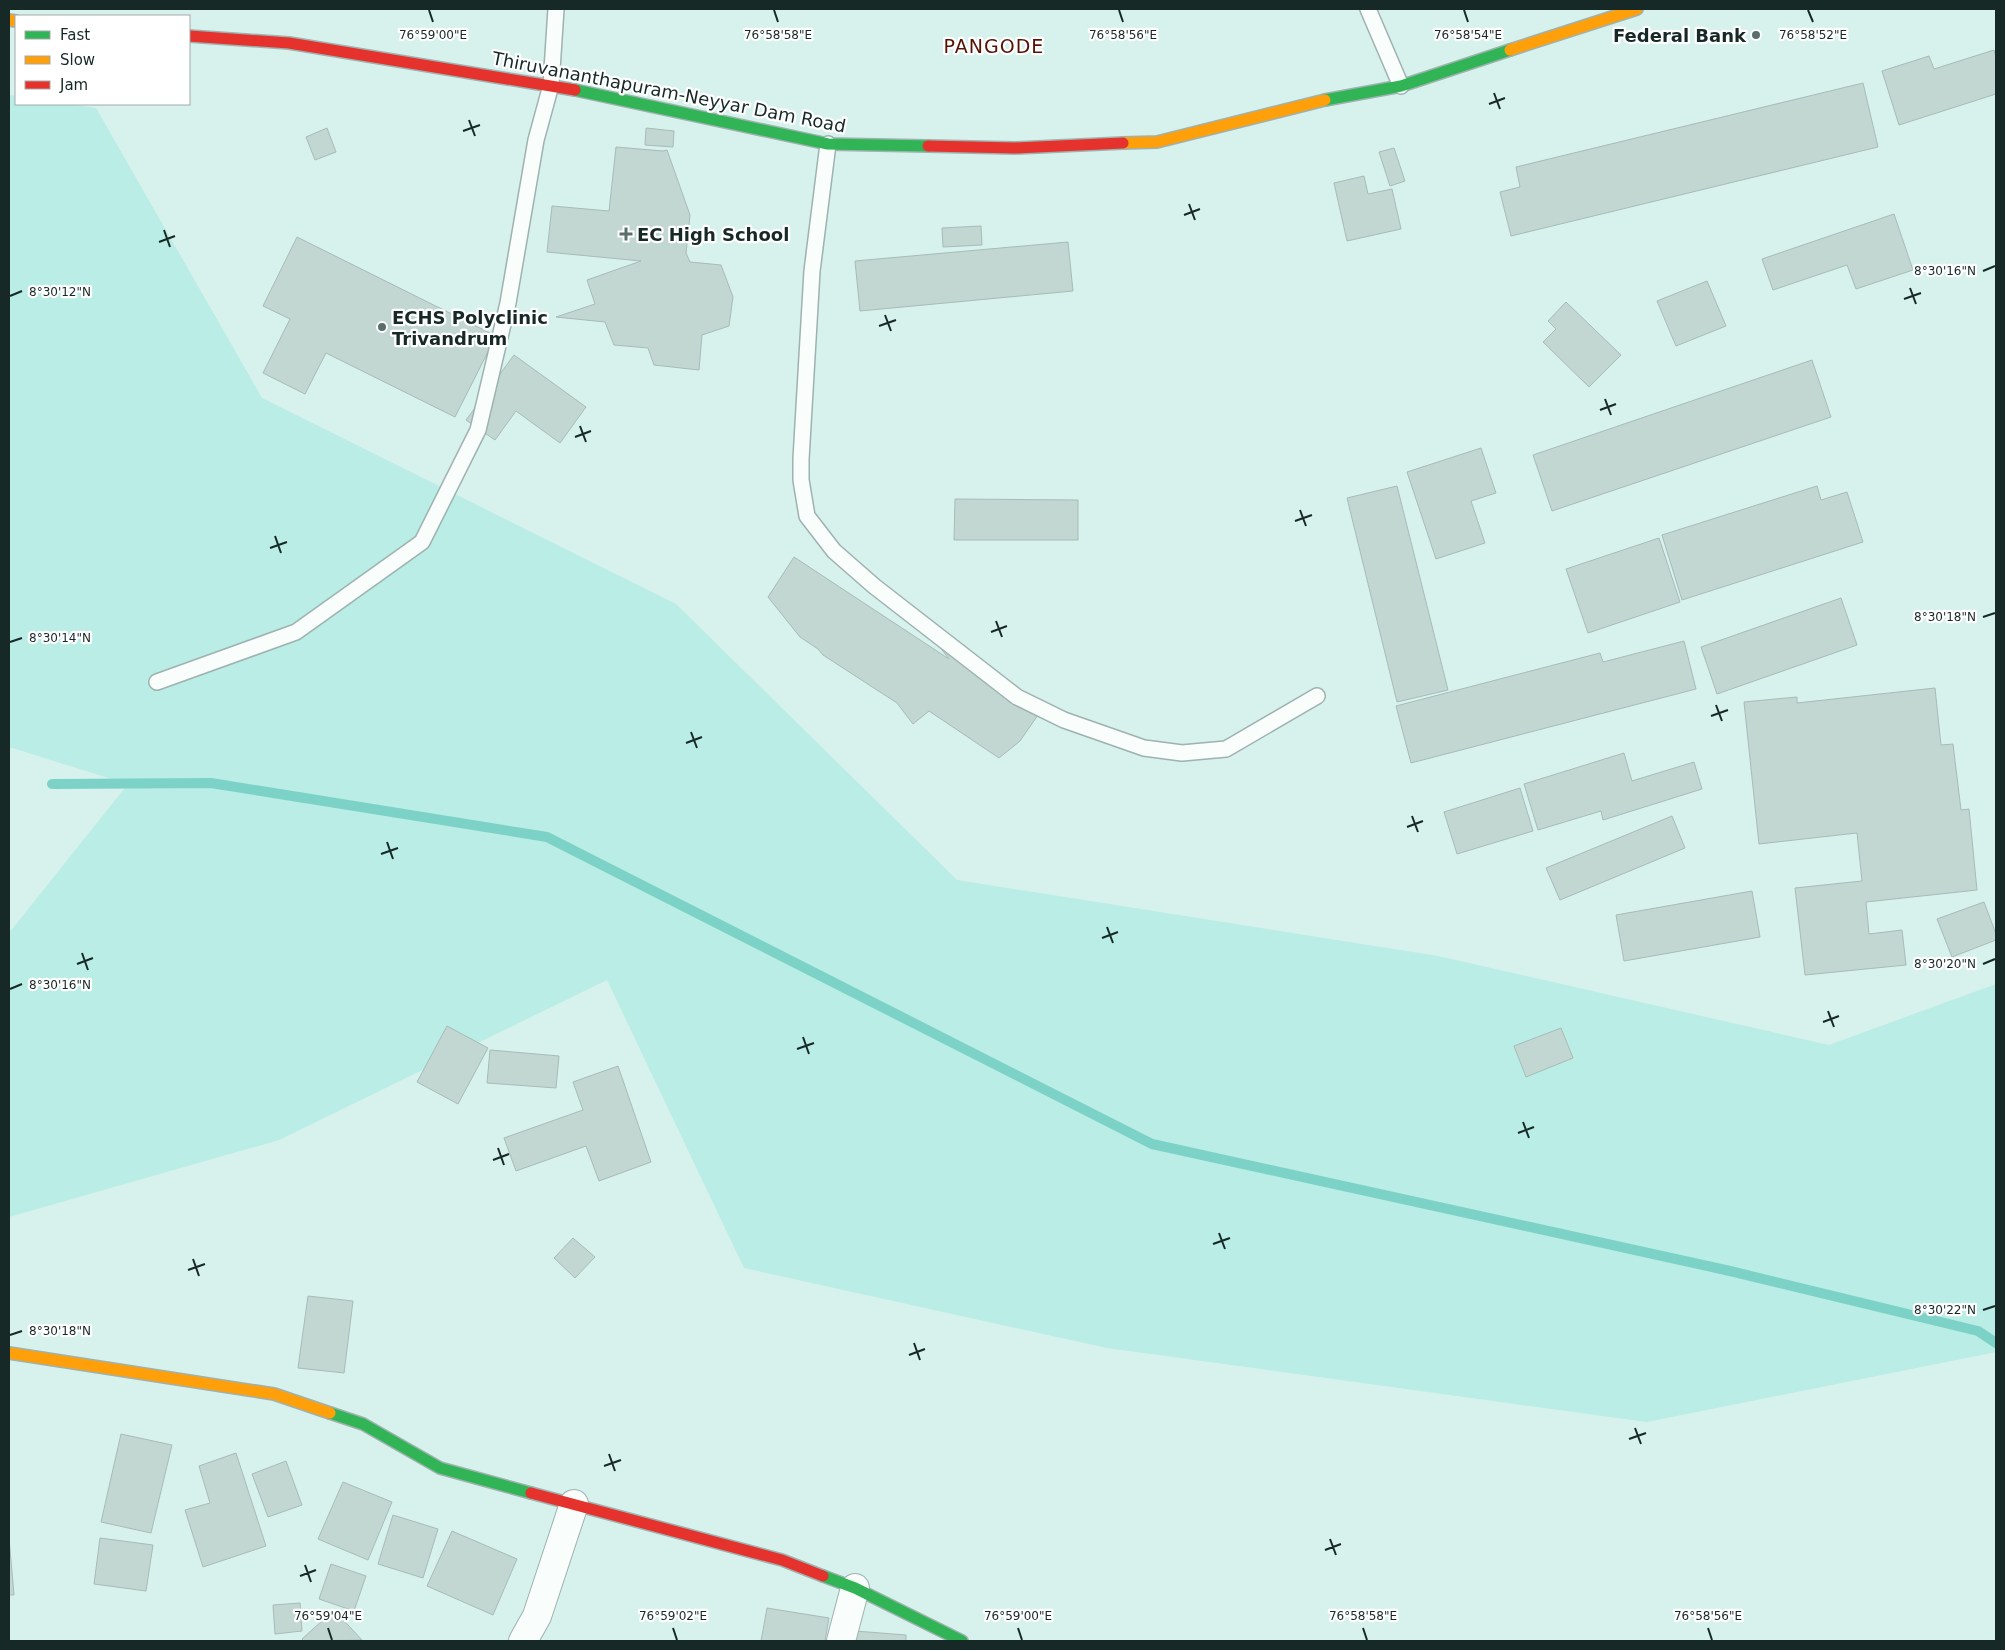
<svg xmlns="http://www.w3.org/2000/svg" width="2005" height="1650" font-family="'DejaVu Sans',sans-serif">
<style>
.green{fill:#b9ede5}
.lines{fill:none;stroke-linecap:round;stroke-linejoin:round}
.stream{stroke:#7dd2c7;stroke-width:10}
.building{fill:#c2d6d2;stroke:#a7bbb8}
.lane-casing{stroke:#9eb2af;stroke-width:18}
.street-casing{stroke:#9eb2af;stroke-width:30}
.fast-casing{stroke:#9eb2af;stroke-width:14}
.slow-casing{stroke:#9eb2af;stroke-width:14}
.jam-casing{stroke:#9eb2af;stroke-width:14}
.lane{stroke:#f9fdfc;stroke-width:15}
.street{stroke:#f9fdfc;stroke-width:28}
.fast{stroke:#30b455;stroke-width:11}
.slow{stroke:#ff9f0a;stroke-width:11}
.jam{stroke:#e5322d;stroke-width:11}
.ticks{fill:none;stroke:#162926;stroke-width:2}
.poi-dot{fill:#5a6f6c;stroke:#fff;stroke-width:2}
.labels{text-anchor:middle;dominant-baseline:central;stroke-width:4.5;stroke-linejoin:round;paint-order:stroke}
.poi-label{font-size:18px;font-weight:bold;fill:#162926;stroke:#fff;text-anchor:start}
.street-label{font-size:18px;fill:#162926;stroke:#fff}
.neighbourhood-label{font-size:19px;letter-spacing:1px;fill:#551303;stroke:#fff}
.ticks-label{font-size:12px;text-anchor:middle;fill:#162926;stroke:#fff;stroke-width:4.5;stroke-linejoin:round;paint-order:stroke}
</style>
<rect width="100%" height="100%" fill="#d7f1ed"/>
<!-- green -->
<path class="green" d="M9,95L16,96V104H68L96,108L262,398L676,604L957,880L1438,956L1829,1045L1996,984V1352L1647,1422L1107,1348L744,1268L607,980L279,1140L9,1217V933L128,784L9,747Z"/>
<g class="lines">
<!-- stream -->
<path class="stream" d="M52,784L211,783L547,837L1152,1144L1730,1271L1978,1331L1996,1343"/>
</g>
<!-- building -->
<path class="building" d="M1994,50L1996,57V94L1899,125L1882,71L1929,56L1934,69Z
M1863,83L1878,147L1511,236L1500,192L1520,187L1516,167Z
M327,128L336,152L315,160L306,137Z
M646,128L674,131L673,147L645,145Z
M616,147L663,151L667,150L690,215L686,253L690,262L721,265L733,297L729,326L702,335L699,370L654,365L648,348L614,345L605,322L556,317L595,304L587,280L641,261L547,252L552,206L609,211Z
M1394,148L1405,181L1390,186L1379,152Z
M1364,176L1368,194L1392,189L1401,229L1347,241L1334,183Z
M1894,214L1913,270L1856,289L1847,265L1773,290L1762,259Z
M981,226L982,245L943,247L942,228Z
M297,237L496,336L455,417L326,353L305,394L263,373L290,319L263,306Z
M1068,242L1073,291L860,311L855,261Z
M1707,281L1726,326L1676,346L1657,301Z
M1566,302L1621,355L1589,387L1543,342L1556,329L1548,321Z
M514,355L586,407L560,443L516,411L495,440L466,420Z
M1812,360L1831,417L1552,511L1533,455Z
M1481,448L1496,493L1471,501L1485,543L1436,559L1407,472Z
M1397,486L1448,690L1397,702L1347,498Z
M1817,486L1821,500L1847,492L1863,542L1682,600L1662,535Z
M955,499L1078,500V540H954Z
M1659,538L1680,602L1588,633L1566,569Z
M794,557L949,659L939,646L1031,706L1038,715L1020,741L999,758L929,711L913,724L897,703L823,655L818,649L800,637L768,597Z
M1841,598L1857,645L1717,694L1701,647Z
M1684,641L1696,689L1411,763L1396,706L1600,653L1603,662Z
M1935,688L1941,745L1953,744L1961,810L1969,809L1977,890L1866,902L1869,934L1902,930L1906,965L1805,975L1795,888L1862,881L1857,833L1759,844L1744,702L1797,697V703Z
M1624,753L1632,781L1694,762L1702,789L1603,820L1601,811L1538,830L1524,784Z
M1520,788L1533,831L1457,854L1444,812Z
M1672,816L1685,848L1560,900L1546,868Z
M1752,891L1760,937L1624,961L1616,915Z
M1984,902L1996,934V940L1952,957L1937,919Z
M447,1026L488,1048L458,1104L417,1082Z
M1561,1028L1573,1058L1526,1077L1514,1046Z
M490,1050L559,1056L556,1088L487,1083Z
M618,1066L651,1162L599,1181L586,1146L516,1171L504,1138L583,1110L573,1082Z
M573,1238L595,1257L575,1278L554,1258Z
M308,1296L353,1301L344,1373L298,1368Z
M121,1434L172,1445L151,1533L101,1522Z
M236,1453L266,1546L203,1567L185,1510L210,1503L199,1466Z
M286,1461L302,1505L268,1517L252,1474Z
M343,1482L392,1502L368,1560L318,1539Z
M393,1515L438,1529L423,1578L378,1564Z
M452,1531L517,1559L493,1615L427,1586Z
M9,1538L14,1595H9Z
M100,1538L153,1545L146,1591L94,1584Z
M331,1564L366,1576L354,1611L319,1599Z
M300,1603L302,1631L275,1634L273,1605Z
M767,1608L829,1618L825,1641H761Z
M334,1610L362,1640L304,1641L302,1639Z
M855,1631L906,1635V1641H854Z"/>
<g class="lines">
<defs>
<path id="lane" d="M1368,9L1401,86
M828,144L812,271L801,459V480L807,516L834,551L874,586L1017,697L1064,720L1144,748L1182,753L1226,749L1317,696
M157,682L296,632L422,542L478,430L508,303L536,140L551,85L556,9"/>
<path id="street" d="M523,1641L537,1616L574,1504
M841,1641L855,1588"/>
<path id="fast" d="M575,90L828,144L928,146
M1325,100L1401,86L1510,50
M330,1413L363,1424L440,1468L531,1493
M823,1576L855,1588L962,1641"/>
<path id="slow" d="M9,20L16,21
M1510,50L1637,9
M1123,143L1157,142L1325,100
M9,1353L274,1394L330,1413"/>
<path id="jam" d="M189,36L289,43L575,90
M928,146L1015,148L1123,143
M531,1493L782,1560L823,1576"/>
</defs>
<!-- lane casing -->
<use href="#lane" class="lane-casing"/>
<!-- street casing -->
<use href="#street" class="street-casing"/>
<!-- fast casing -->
<use href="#fast" class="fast-casing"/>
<!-- slow casing -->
<use href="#slow" class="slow-casing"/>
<!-- jam casing -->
<use href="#jam" class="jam-casing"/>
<!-- lane -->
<use href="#lane" class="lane"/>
<!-- street -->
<use href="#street" class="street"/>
<!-- fast -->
<use href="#fast" class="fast"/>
<!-- slow -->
<use href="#slow" class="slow"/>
<!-- jam -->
<use href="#jam" class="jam"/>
</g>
<!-- ticks -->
<path class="ticks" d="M429,10L433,22M774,10L778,22M1119,10L1123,22M1464,10L1468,22M1808,10L1813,22M1494,93L1500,109M1489,104L1505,98M469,120L475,136M463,131L480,125M1189,204L1195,220M1184,215L1200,209M164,230L170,247M159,242L175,236M1983,271L1995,266M1910,288L1916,304M10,296L22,291M1904,299L1921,293M885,315L891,331M879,326L896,320M1605,399L1611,415M1600,410L1616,404M580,426L586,442M575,437L591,431M1300,510L1306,526M1295,521L1312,515M275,536L281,553M270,548L287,542M1983,617L1995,613M996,621L1002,637M991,632L1007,626M10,642L22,638M1716,705L1722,721M1711,716L1728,710M691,732L697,748M686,743L702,737M1412,816L1418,832M1407,827L1423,821M387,842L393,859M381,854L398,848M1107,927L1113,943M1102,938L1118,932M82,953L88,970M77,964L93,958M1983,964L1995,959M10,989L22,984M1828,1011L1834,1027M1823,1022L1839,1016M803,1037L809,1054M797,1049L814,1043M1523,1122L1529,1138M1518,1133L1534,1127M498,1148L504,1165M493,1160L509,1154M1219,1233L1225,1249M1213,1244L1230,1238M193,1259L199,1276M188,1270L205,1264M1983,1310L1995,1306M10,1335L22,1331M914,1343L920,1360M909,1355L925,1349M1635,1428L1641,1444M1629,1439L1646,1433M609,1454L615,1471M604,1466L621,1460M1330,1539L1336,1555M1325,1550L1341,1544M305,1565L311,1582M300,1576L316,1570M328,1628L332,1640M673,1628L677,1640M1018,1628L1022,1640M1363,1628L1367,1640M1708,1628L1712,1640"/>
<!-- markers -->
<g class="poi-dot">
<circle cx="1756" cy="35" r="5"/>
<path d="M623.5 226.5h5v5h5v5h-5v5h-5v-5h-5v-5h5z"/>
<circle cx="382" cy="327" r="5"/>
</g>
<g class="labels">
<!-- poi labels -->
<g class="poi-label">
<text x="1746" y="35" text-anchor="end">Federal Bank</text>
<text x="637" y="234">EC High School</text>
<text x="392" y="317">ECHS Polyclinic<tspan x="392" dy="21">Trivandrum</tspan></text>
</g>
<!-- street labels -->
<g class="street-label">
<text transform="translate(669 92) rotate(11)">Thiruvananthapuram-Neyyar Dam Road</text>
</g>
<!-- neighbourhood labels -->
<g class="neighbourhood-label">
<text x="994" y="46">PANGODE</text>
</g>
</g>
<g class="ticks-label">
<text x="433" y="39">76°59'00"E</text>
<text x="778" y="39">76°58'58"E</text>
<text x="1123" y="39">76°58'56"E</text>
<text x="1813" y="39">76°58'52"E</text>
<text x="1468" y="39">76°58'54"E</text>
<text x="1945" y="275">8°30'16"N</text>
<text x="60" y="296">8°30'12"N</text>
<text x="1945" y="621">8°30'18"N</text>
<text x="60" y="642">8°30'14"N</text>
<text x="1945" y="968">8°30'20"N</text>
<text x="60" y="989">8°30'16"N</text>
<text x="1945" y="1314">8°30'22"N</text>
<text x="60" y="1335">8°30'18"N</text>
<text x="328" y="1620">76°59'04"E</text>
<text x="673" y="1620">76°59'02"E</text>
<text x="1018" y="1620">76°59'00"E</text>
<text x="1363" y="1620">76°58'58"E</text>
<text x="1708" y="1620">76°58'56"E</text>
</g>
<!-- border -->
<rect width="2005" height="1650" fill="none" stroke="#162926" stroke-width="20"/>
<!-- legend -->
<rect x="15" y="15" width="175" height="90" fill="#ffffff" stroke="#a2a9a8"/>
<rect x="25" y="31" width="25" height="8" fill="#30b455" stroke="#a2a9a8"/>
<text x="60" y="40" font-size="15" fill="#162926">Fast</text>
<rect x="25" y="56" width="25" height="8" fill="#ff9f0a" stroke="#a2a9a8"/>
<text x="60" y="65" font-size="15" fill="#162926">Slow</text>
<rect x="25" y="81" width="25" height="8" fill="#e5322d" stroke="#a2a9a8"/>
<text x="60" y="90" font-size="15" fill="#162926">Jam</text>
</svg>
